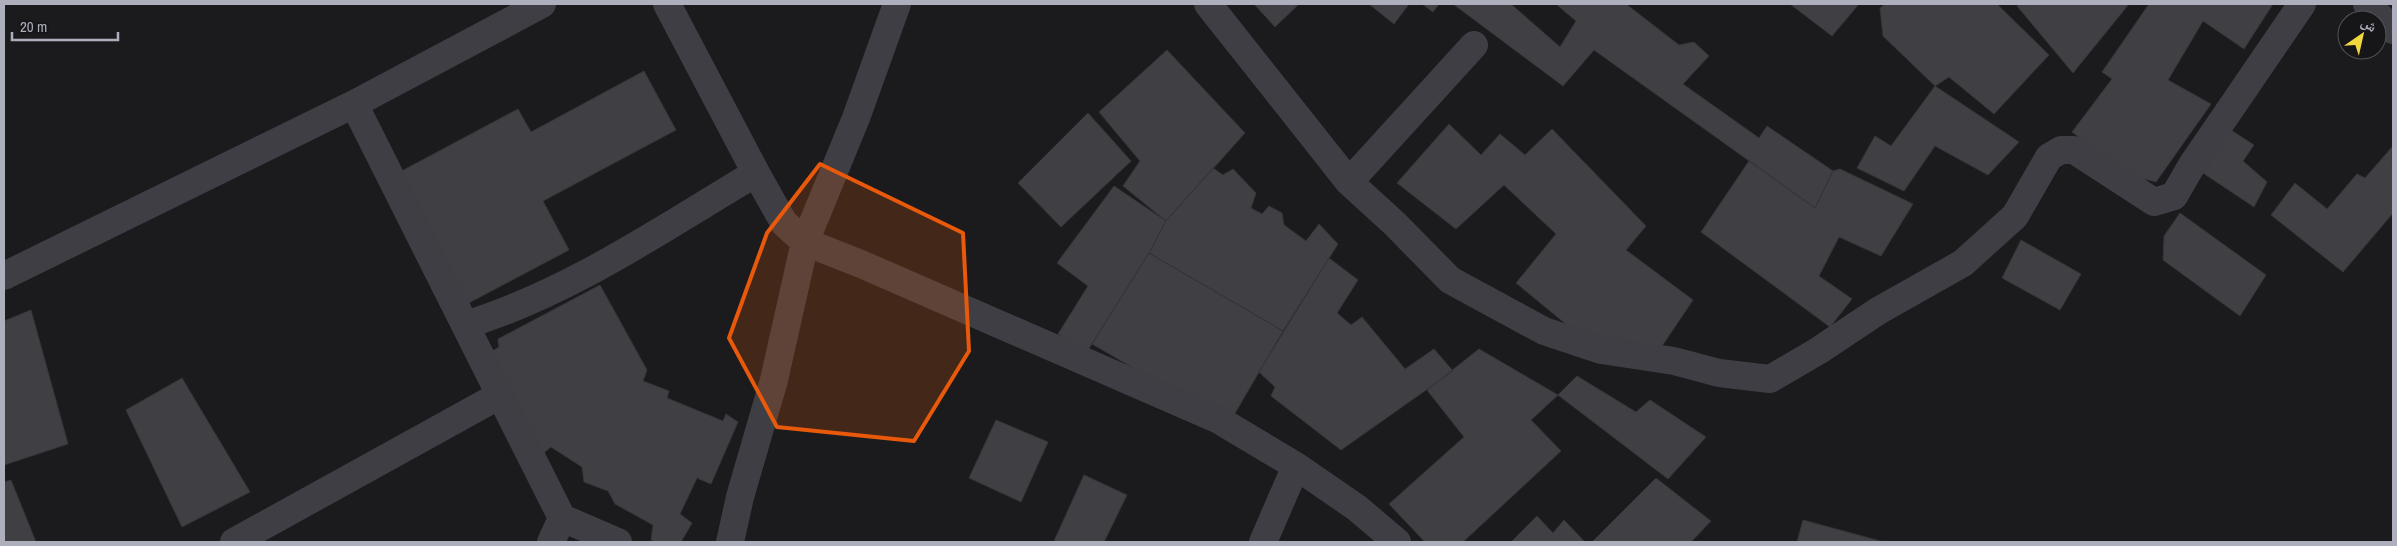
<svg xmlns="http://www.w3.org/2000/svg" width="2397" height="546" font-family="'Archivo Narrow','Noto Naskh Arabic',sans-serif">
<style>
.building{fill:#404044;stroke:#353539}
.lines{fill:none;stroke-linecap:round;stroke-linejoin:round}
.street{stroke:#3e3e44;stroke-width:28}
.marked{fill:#e8590c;fill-opacity:0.2;stroke:#e8590c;stroke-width:4;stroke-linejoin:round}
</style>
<rect width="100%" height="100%" fill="#1b1b1d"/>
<!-- building -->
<path class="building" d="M1254,4H1299L1275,27Z
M1369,4H1409L1394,24Z
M1422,4H1439L1433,12Z
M1453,4H1511L1560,47L1576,21L1556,4H1626L1679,45L1694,42L1709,56L1683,84L1759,138L1767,126L1833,171L1815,208L1594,50L1563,86Z
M1790,4H1859L1832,36Z
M1885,4H1997L2049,55L1994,114L1949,77L1935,86L1883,36L1880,8Z
M2019,4H2129L2073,73L2017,6Z
M2149,4H2273L2244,49L2203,21L2168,80L2211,104L2156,182L2133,176L2072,132L2112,79L2102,72Z
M1167,50L1245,133L1166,221L1123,186L1140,161L1099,112Z
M644,71L676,130L543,201L569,250L465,305L394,175L518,109L531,132Z
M1935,86L2019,142L1988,175L1935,146L1904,191L1857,168L1875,136L1891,146Z
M1088,113L1131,161L1061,227L1018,183Z
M1449,124L1481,155L1500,134L1525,155L1552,129L1646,226L1626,250L1693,300L1660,349L1601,343L1567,325L1516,283L1556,234L1504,185L1456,229L1397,183Z
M2231,130L2254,145L2243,161L2267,182L2254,207L2203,173Z
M2392,147L2393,213L2343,272L2271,215L2295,183L2327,209L2357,174L2365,178Z
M1749,161L1815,208L1833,171L1840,169L1913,204L1881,256L1839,237L1819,276L1852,299L1830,327L1701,232Z
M1213,168L1223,175L1233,169L1256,193L1251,208L1262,214L1269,206L1282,213L1284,225L1306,241L1319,224L1338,244L1283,331L1149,253L1166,221Z
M1114,186L1166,221L1149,253L1086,353L1058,334L1088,286L1057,263Z
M2180,213L2266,275L2240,316L2163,260L2164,236Z
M2021,240L2081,274L2060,310L2002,278Z
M1149,253L1283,331L1234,415L1151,378L1092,344Z
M1329,258L1358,280L1337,313L1351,325L1362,317L1405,369L1434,349L1453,371L1341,450L1271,396L1275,387L1259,372Z
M600,285L647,370L643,381L669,391L667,398L723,421L726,414L738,422L711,484L697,478L680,514L692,523L681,542H655L651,540L653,525L615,504L608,491L584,482L582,467L551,447L531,463L482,357L499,347L498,339Z
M31,310L68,444L4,465V321Z
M1479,349L1558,395L1531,420L1561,451L1463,542H1425L1389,504L1464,437L1427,390Z
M1577,376L1636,412L1650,400L1706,437L1668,479L1558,395Z
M182,378L250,492L182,527L126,410Z
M996,420L1048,442L1021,502L969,478Z
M1084,475L1127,495L1104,542H1057L1054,541Z
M1656,478L1711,521L1691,542H1592Z
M11,480L36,542H4V482Z
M1537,516L1553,533L1564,520L1585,542H1511Z
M1803,520L1884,542H1797Z"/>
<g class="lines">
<!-- street -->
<path class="street" d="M667,4L756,173
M1208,4L1349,182L1395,224L1450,280L1544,331L1601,350L1674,361L1719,373L1770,379L1818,351L1878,311L1963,263L2015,216L2049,157L2061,150H2074L2154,202L2174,196L2192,165L2302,4
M2367,4L2393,30
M354,104L562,518L618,542
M1349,182L1474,45
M4,276L354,104L542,4
M465,325C570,293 663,228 756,173L784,223L805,242L861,264L1219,420L1296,466L1357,508L1397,542
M234,542L500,395
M551,542L562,518
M730,542L740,497L774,380L805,242L856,118L897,4
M1263,542L1296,466"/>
</g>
<!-- marked area -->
<path class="marked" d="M820,164L963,233L969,351L914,441L777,427L729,338L767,233Z"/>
<!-- border -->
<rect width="2397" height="546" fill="none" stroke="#adafbc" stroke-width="10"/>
<!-- north arrow -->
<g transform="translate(2362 35) rotate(34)"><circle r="24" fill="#161518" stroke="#52535a"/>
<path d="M0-4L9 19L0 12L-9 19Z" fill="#f1d83e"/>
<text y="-8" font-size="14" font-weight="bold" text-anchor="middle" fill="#adafbc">ش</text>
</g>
<!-- scale -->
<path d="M12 32v8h106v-8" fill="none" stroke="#adafbc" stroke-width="2.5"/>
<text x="20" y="32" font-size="15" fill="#adafbc" stroke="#161518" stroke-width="4" paint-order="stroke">20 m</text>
</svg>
